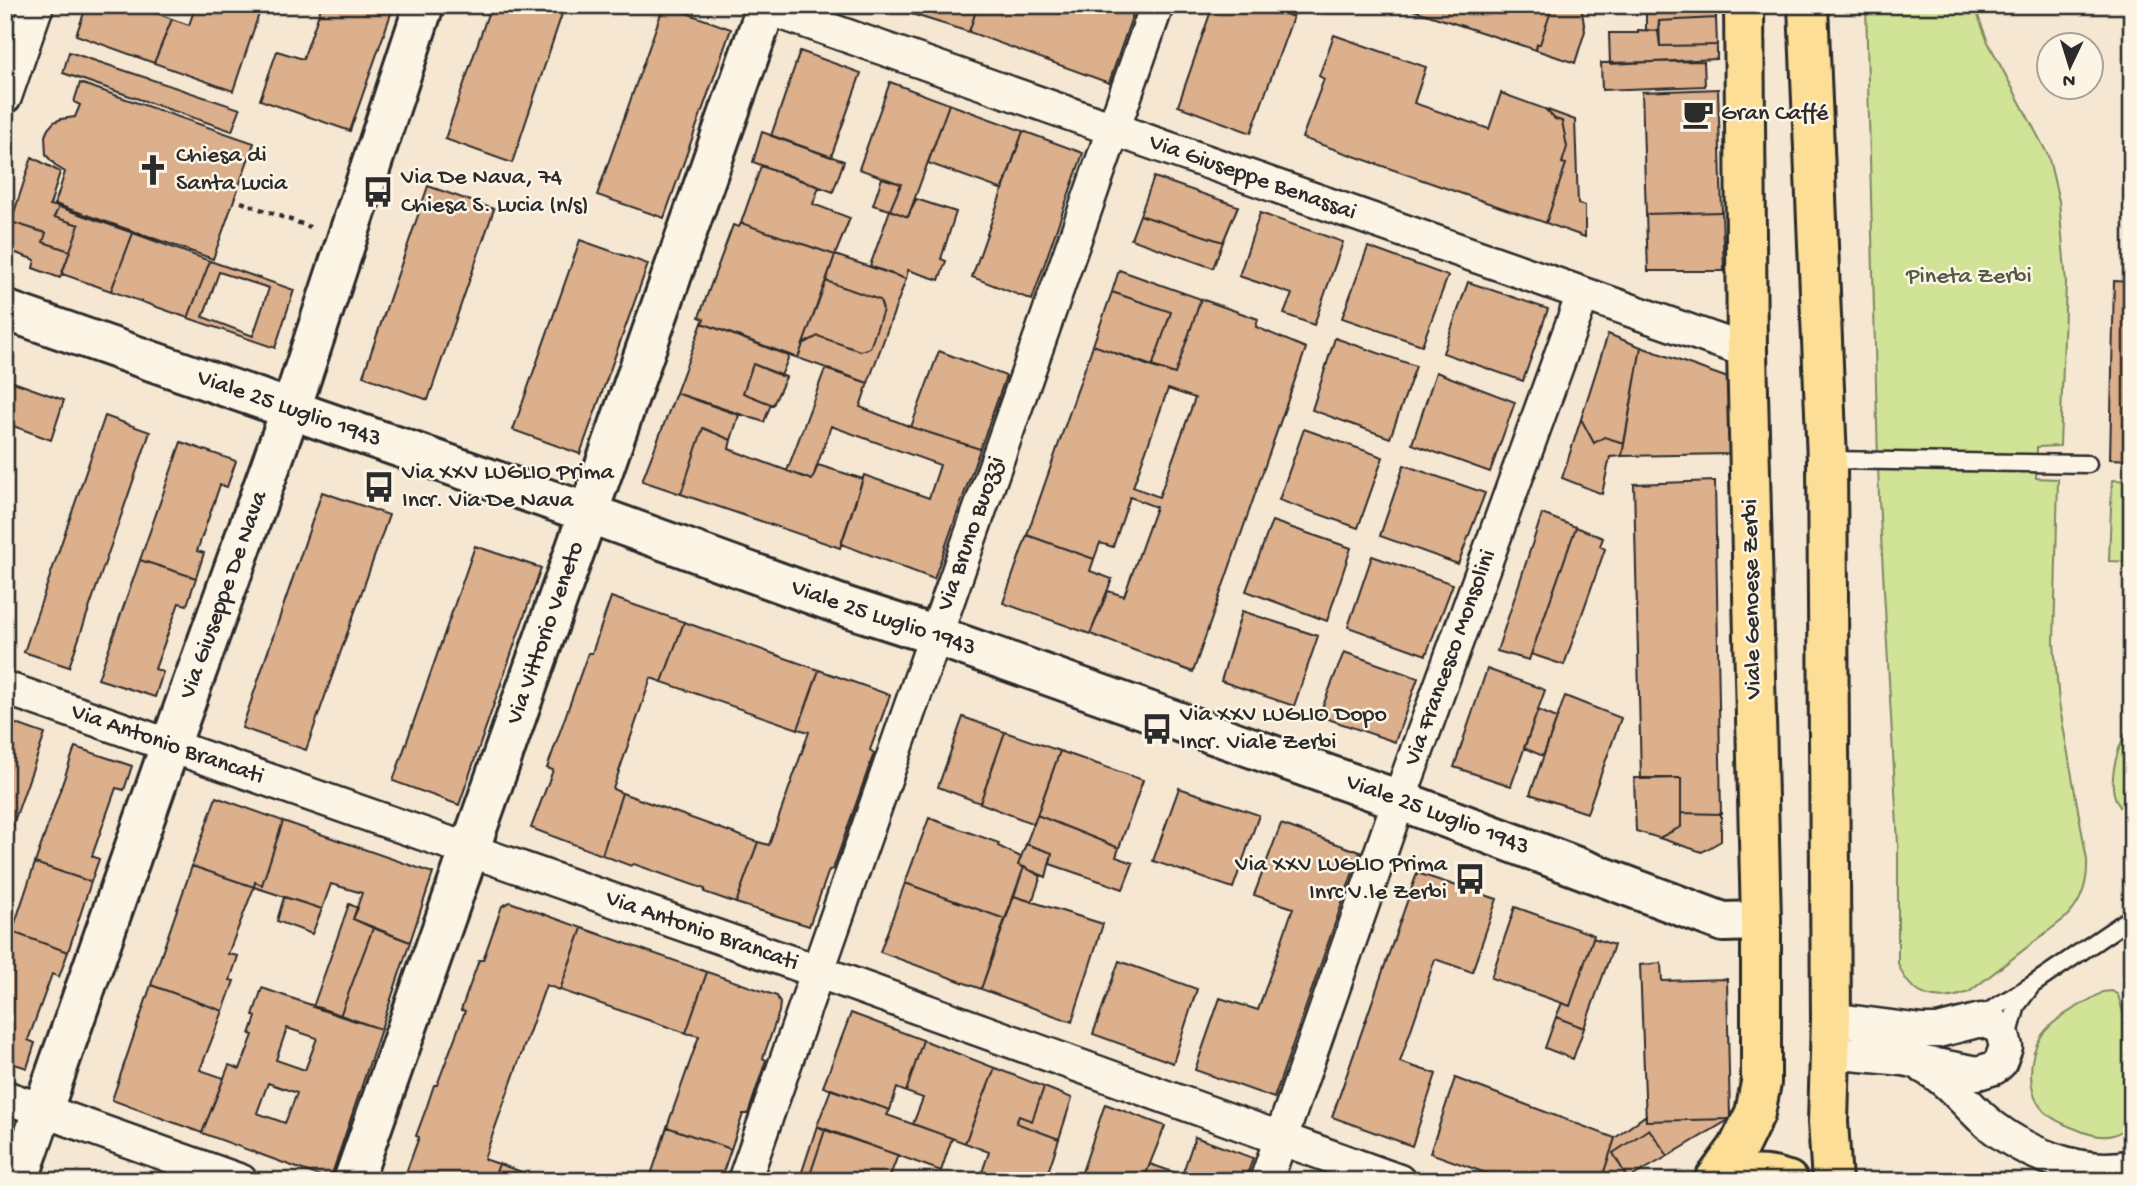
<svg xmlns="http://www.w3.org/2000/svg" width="2137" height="1186" font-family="'Gochi Hand',sans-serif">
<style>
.green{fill:#d1e397;stroke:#7e8761;stroke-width:2}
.building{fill:#dcaf8d;stroke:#2b2b2b;stroke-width:2;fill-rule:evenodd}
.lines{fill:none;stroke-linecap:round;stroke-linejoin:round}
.service-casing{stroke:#2b2b2b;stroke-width:21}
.minor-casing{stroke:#2b2b2b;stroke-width:37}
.tertiary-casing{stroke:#2b2b2b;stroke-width:44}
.primary-casing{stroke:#2b2b2b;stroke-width:44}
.path{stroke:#2b2b2b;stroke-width:4.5;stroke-dasharray:5 5;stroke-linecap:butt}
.service{stroke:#fcf5e5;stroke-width:16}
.minor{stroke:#fcf5e5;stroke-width:32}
.tertiary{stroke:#fcf5e5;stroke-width:38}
.primary{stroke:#fdde96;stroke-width:38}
.labels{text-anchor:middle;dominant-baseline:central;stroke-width:5;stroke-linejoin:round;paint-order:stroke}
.poi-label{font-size:24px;fill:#2b2b2b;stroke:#fcf5e5;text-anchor:start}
.street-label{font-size:24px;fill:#2b2b2b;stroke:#fcf5e5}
.park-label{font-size:24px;fill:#545946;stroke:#fcf5e5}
</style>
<rect width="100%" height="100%" fill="#f6e7d3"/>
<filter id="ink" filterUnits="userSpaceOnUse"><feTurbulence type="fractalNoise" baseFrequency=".0143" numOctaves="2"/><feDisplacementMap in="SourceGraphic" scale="14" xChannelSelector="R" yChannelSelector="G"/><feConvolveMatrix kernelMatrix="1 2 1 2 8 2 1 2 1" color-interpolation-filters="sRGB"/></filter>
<g filter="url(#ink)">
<!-- green -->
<path class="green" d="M1866,5H1974L1988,42L2048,155L2059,201L2066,283L2060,446L2037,447L2036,478L2058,479L2054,643L2059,703L2087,860C2088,881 2083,899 2069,915L1969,992C1937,1004 1910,998 1898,963V844L1879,499Z
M2112,480L2132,481V562L2109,561Z
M2132,723V819C2127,815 2120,808 2117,802C2106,781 2119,740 2132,723Z
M2112,991L2118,995L2132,1043V1125C2126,1128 2120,1133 2113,1135C2102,1138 2087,1134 2076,1129C2065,1125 2053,1120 2044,1111C2026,1093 2028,1055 2042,1035C2056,1016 2083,1004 2103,992Z"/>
<!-- building -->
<path class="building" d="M87,5H157L154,12L172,19L154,63L76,35Z
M196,5H262L233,91L154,63L172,19L189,25Z
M322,5H394L350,131L260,100L277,51L303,59Z
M491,5H565L512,163L445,139Z
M664,5L731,29L664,218L597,195Z
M901,5H978L969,32L899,10Z
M978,5H1136L1109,83L969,32Z
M1213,5H1262L1293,17L1251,133L1178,106Z
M1262,5H1297L1293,17Z
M1398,5H1553L1540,44H1537L1536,50Z
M1553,5H1581L1585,31L1575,63L1536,50L1537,44H1540Z
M1646,5H1716V18L1659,21L1658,31L1646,30Z
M1716,18L1717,45L1660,46L1659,21Z
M1638,30L1658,31L1660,46L1717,45V59L1610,64L1609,33H1638Z
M1334,35L1426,67L1414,103L1489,129L1501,93L1545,109L1555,119L1562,121L1567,147L1562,163L1566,164L1546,223L1302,138L1324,79L1319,76Z
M800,51L861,73L831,157L771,136Z
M69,52L240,109L232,131L63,73Z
M1704,61L1705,86L1602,90L1601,63Z
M890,82L949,104L908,217L890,210L901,184L859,169Z
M80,83L254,143L213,259L55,204L65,172L57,167L46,155L45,136L48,129L54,122L61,119L75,117L80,105L74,102Z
M1718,89L1722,212L1646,214L1642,92Z
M949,104L1023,131L1003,190L928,163Z
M1545,109L1575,120L1578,204L1585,206V237L1546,223L1566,164L1562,163L1567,147L1562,121L1555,119Z
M1023,131L1083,153L1032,300L972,277Z
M762,132L844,161L833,192L753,162Z
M32,157L60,172L50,205L59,207L54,217L79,225L70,251L43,242L46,233L11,222Z
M761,166L819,187L813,204L850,218L835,255L741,223Z
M1154,177L1238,206L1223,242L1140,215Z
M882,178L901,184L890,210L873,205Z
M428,186L494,209L428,400L363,376Z
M916,199L956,212L941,259L946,261L939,280L908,270L906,279L870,266L890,210L908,217Z
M59,207L133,233L111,291L62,274L79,225L54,217Z
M1722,212L1724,271H1648L1646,214Z
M1260,213L1343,242L1314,325L1284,314L1292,294L1239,276Z
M1140,215L1223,242L1213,268L1131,239Z
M11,222L46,233L43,242L70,251L60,278L33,268L35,260L5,249V239Z
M741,223L835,255L798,358L702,323L704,319L699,317L733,225L739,227Z
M133,233L210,261L188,318L111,291Z
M580,240L648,264L580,454L513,430Z
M1368,247L1448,276L1422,345L1342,318Z
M835,255L906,279L868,383L798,358L803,344L818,336L860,351L870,348L883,310L880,300L826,281Z
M210,261L294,290L275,348L188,318ZM219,272L269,288L253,336L203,317Z
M1119,270L1201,299L1175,374L1152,367L1171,312L1112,292Z
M826,281L880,300L883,310L870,348L860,351L818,336L803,344Z
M2114,281L2132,282V460L2110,459Z
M1468,282L1548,309L1523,381L1443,353Z
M1112,292L1171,312L1152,367L1093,345Z
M1201,299L1258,319L1256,327L1306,348L1193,672L1090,634L1108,591L1124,596L1156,507L1130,497L1113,547L1100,543L1094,559L1027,535L1093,345L1175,374ZM1168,389L1195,398L1159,497L1133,487Z
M702,323L789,356L781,376L753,364L743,393L771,404L764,422L676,393Z
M1608,334L1641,347L1624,443L1604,437L1594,443L1581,419Z
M1335,338L1416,366L1390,438L1312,410Z
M1641,347L1728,378L1730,454L1622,456Z
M939,351L1006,376L980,449L911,427Z
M753,364L786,377L773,405L743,393Z
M825,369L868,383L860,407L911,427L980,449L934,579L841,544L864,475L929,498L940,465L831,426L812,480L787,471Z
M1436,372L1515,402L1490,472L1412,444Z
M5,379L64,400L51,440L8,424L5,431Z
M676,393L739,415L731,440L703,428L681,494L642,481Z
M105,416L150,432L69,667L24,652Z
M1581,419L1594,443L1604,437L1624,443L1622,456L1610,457L1602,494L1562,478Z
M703,428L731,440L729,449L812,480L818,465L863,479L840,548L681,494Z
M1304,429L1383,457L1358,528L1279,500Z
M181,442L236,461L227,487L220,485L197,551L204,553L196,578L140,560Z
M1404,465L1485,493L1458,564L1380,536Z
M1715,481L1721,814L1681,813V778L1641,779L1634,484Z
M322,492L389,515L306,750L242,728Z
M1542,514L1576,527L1529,660L1497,651Z
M1272,521L1351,548L1327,621L1246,591Z
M1576,527L1603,538L1600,546L1605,549L1564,665L1531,654Z
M1027,535L1094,559L1090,571L1112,579L1090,634L1003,603Z
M475,546L541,568L459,805L393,781Z
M1372,556L1453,584L1426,655L1348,627Z
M140,560L196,578L187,605L179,603L155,669L163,672L155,697L98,679Z
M611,597L684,622L662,682L651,678L613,789L622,793L602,855L531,828L553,770L547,768L588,653H592Z
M1242,611L1318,636L1294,706L1221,681Z
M684,622L819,670L798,729L662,682Z
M1344,652L1418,678L1395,742L1319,716Z
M1487,669L1545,690L1511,786L1454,767Z
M819,670L890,695L870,750L874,753L833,869L829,870L809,926L736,903L758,842L769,845L809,732L798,729Z
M1565,696L1621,718L1587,813L1530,794Z
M1538,710L1557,718L1543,756L1524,748Z
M963,717L1005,732L980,803L938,787Z
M5,720L45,734L5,847Z
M1005,732L1060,751L1034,824L980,803Z
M75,747L132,766L124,790L116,788L92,856L99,859L91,882L35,863Z
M1060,751L1143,780L1119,848L1037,815Z
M1634,778H1681V827L1659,838L1636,831Z
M1179,788L1259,815L1233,888L1153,861Z
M622,793L758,842L736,903L704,892L705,889L634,864L631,866L602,855Z
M216,797L283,821L262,885L255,882L254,887L192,866Z
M1681,813L1721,814V841L1702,852L1659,838L1681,827Z
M1037,815L1119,848L1116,857L1133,863L1123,889L1050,864L1052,853L1026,844Z
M929,818L999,843L998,846L1021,857L1018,865L1024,867L1005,919L905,883Z
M283,821L433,873L410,942L353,919L362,893L331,884L322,909L254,887L255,882L262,885Z
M1281,824L1360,852L1274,1098L1195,1070L1220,998L1258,1010L1293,908L1254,895Z
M1026,844L1052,853L1046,877L1018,865Z
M35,863L91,882L68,952L12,932Z
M192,866L254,887L228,954L238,956L230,980L234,981L223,1011L151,985Z
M1024,867L1041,876L1032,902L1014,896Z
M1417,873L1497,899L1472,972L1435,959L1400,1062L1436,1074L1412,1146L1332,1117Z
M905,883L1005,919L981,989L880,952Z
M1014,896L1103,924L1072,1022L981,989Z
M284,897L322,909L312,934L277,921Z
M510,902L582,928L560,990L546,985L490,1142L484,1159L499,1164L493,1181H403L419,1137L416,1136L427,1106L434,1085H437L465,1011L461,1010L479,960H483L502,906Z
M349,904L358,908L353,919L373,928L340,1016L313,1007Z
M1515,907L1594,935L1570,1006L1491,978Z
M373,928L410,942L381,1029L340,1016Z
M582,928L707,972L686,1033L560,990Z
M12,932L68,952L59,977L52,974L28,1040L35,1043L27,1068L5,1061V950Z
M1593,938L1614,945L1584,1028L1556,1017L1562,1003L1570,1006Z
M1119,961L1197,989L1173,1063L1093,1034Z
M1661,963L1662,981L1727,979L1730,1119L1646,1121L1640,965Z
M707,972L777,996L780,1003L779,1012L763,1058L766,1060L748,1114H743L731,1149L667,1127L699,1036L686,1033Z
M151,985L223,1011L200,1070L224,1078L202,1133L112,1100Z
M262,988L381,1029L330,1180L202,1133L229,1065L240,1069L253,1035L250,1034L256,1017L253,1015ZM287,1028L317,1038L305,1070L276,1060ZM268,1083L297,1093L285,1123L257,1113Z
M851,1013L923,1040L906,1092L897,1088L890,1110L823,1087Z
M1556,1017L1584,1028L1573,1059L1545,1048Z
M923,1040L995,1068L965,1143L913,1124L923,1098L906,1092Z
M995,1068L1044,1087L1032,1121L1019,1116L1016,1123L1059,1139L1045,1181H979L989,1152L965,1143Z
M1455,1078L1615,1138L1601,1181H1508L1430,1153Z
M1044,1087L1072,1098L1059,1139L1016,1123L1019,1116L1032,1121Z
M831,1089L890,1110L887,1115L952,1138L941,1171L817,1126Z
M1105,1104L1165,1126L1143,1181H1079Z
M1646,1115V1121L1730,1119L1668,1156L1649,1129L1613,1153L1628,1179L1625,1181H1601L1615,1138Z
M817,1126L825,1130L808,1181H799Z
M667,1127L731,1149L720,1181H649Z
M1649,1129L1668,1156L1628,1179L1613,1153Z
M825,1130L898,1155L888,1181H808Z
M1195,1137L1253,1158L1245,1181H1180Z
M499,1164L548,1181H493Z
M1150,1164L1182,1175L1180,1181H1143Z"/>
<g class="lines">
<defs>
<path id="service" d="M1827,460L2088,464
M2032,985L2132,917
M1976,1019L2032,985L2017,1005L2008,1038"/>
<g id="minor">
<path id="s1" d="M759,5L1747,351"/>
<path d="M5,97L37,5"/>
<path id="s2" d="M5,688L819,972L1399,1181"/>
<path d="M1830,1052L1903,1059L1978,1073L1994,1068L2000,1063L2006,1047L2002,1031L1996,1026L1981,1020L1938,1031H1922L1831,1019"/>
<path d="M1924,1067C1947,1079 1962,1099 1981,1117C2019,1151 2080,1178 2132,1166"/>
<path d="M5,1097L241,1181"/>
<path id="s3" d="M744,1181L1157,5"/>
<path id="s4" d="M1266,1181L1399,800L1583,294"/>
</g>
<g id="tertiary">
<path id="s5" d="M5,310L588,513L847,607L934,635L1399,800L1723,922L1761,921"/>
<path id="s6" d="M18,1181L170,746L291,409L424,5"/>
<path id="s7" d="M353,1181L767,5"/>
</g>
<path id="primary" d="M1808,5L1827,460L1831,1019L1828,1122L1832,1181
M1714,1181L1738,1148L1755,1113L1761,1083V921L1747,351L1744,5
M1726,1181C1746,1174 1768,1174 1788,1181"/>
</defs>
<!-- service casing -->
<use href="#service" class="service-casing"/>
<!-- minor casing -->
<use href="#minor" class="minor-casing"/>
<!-- tertiary casing -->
<use href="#tertiary" class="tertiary-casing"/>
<!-- primary casing -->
<use href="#primary" class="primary-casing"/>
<!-- path -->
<path class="path" d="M241,202L310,227"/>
<!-- service -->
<use href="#service" class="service"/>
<!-- minor -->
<use href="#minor" class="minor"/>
<!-- tertiary -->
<use href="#tertiary" class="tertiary"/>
<!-- primary -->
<use href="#primary" class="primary"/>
</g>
</g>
<!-- icons -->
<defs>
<symbol id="cafe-bare" viewBox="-9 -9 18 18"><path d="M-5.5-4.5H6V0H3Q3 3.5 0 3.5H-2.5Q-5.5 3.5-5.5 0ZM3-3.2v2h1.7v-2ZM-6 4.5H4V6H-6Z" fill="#2b2b2b" stroke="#fcf5e5" stroke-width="2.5" paint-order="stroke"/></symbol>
<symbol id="church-bare" viewBox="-9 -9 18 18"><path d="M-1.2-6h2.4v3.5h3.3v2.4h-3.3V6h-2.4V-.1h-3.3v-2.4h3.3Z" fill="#2b2b2b" stroke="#fcf5e5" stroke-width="2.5" paint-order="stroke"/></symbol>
<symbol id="bus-bare" viewBox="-9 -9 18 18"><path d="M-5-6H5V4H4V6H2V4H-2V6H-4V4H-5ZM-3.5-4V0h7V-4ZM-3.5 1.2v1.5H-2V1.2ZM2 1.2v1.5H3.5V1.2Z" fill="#2b2b2b" stroke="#fcf5e5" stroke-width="2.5" paint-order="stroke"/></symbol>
</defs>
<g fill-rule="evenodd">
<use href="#cafe-bare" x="1676" y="92" width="44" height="44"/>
<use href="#church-bare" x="131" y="148" width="44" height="44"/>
<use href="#bus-bare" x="356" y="170" width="44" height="44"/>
<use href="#bus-bare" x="357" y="465" width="44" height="44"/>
<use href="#bus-bare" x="1135" y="707" width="44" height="44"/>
<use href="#bus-bare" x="1448" y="857" width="44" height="44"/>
</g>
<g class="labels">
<!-- poi labels -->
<g class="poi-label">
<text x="1721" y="114">Gran Caffé</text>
<text x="176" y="156">Chiesa di<tspan x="176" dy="28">Santa Lucia</tspan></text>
<text x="401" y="178">Via De Nava, 74<tspan x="401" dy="28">Chiesa S. Lucia (n/s)</tspan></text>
<text x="402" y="473">Via XXV LUGLIO Prima<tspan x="402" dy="28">Incr. Via De Nava</tspan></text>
<text x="1180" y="715">Via XXV LUGLIO Dopo<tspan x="1180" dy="28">Incr. Viale Zerbi</tspan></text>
<text x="1447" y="865" text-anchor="end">Via XXV LUGLIO Prima<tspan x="1447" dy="28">Inrc V.le Zerbi</tspan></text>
</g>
<!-- street labels -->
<g class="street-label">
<text stroke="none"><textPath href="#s1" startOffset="523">Via Giuseppe Benassai</textPath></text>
<text stroke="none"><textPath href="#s5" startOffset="301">Viale 25 Luglio 1943</textPath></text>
<text stroke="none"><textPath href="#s3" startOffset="686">Via Bruno Buozzi</textPath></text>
<text stroke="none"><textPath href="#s6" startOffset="621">Via Giuseppe De Nava</textPath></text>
<text transform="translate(1753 599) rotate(-91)">Viale Genoese Zerbi</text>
<text stroke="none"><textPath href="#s5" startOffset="931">Viale 25 Luglio 1943</textPath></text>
<text stroke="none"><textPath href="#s7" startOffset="581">Via Vittorio Veneto</textPath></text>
<text stroke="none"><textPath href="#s4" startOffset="555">Via Francesco Monsolini</textPath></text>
<text stroke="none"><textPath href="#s2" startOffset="172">Via Antonio Brancati</textPath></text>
<text stroke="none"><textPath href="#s5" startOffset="1519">Viale 25 Luglio 1943</textPath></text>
<text stroke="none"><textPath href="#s2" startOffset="738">Via Antonio Brancati</textPath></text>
</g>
<!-- park labels -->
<g class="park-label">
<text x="1969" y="277">Pineta Zerbi</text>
</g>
</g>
<!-- margin -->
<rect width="2137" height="1186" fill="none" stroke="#fcf5e5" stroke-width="28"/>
<rect x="14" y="14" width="2109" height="1158" fill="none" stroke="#2b2b2b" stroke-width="2.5" filter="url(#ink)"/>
<!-- north arrow -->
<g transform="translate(2070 66) rotate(184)"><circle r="33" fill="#fcf5e5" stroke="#a8a49b" stroke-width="2"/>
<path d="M0-5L12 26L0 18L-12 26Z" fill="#2b2b2b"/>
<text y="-10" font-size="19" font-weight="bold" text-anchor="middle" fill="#2b2b2b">N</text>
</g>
</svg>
